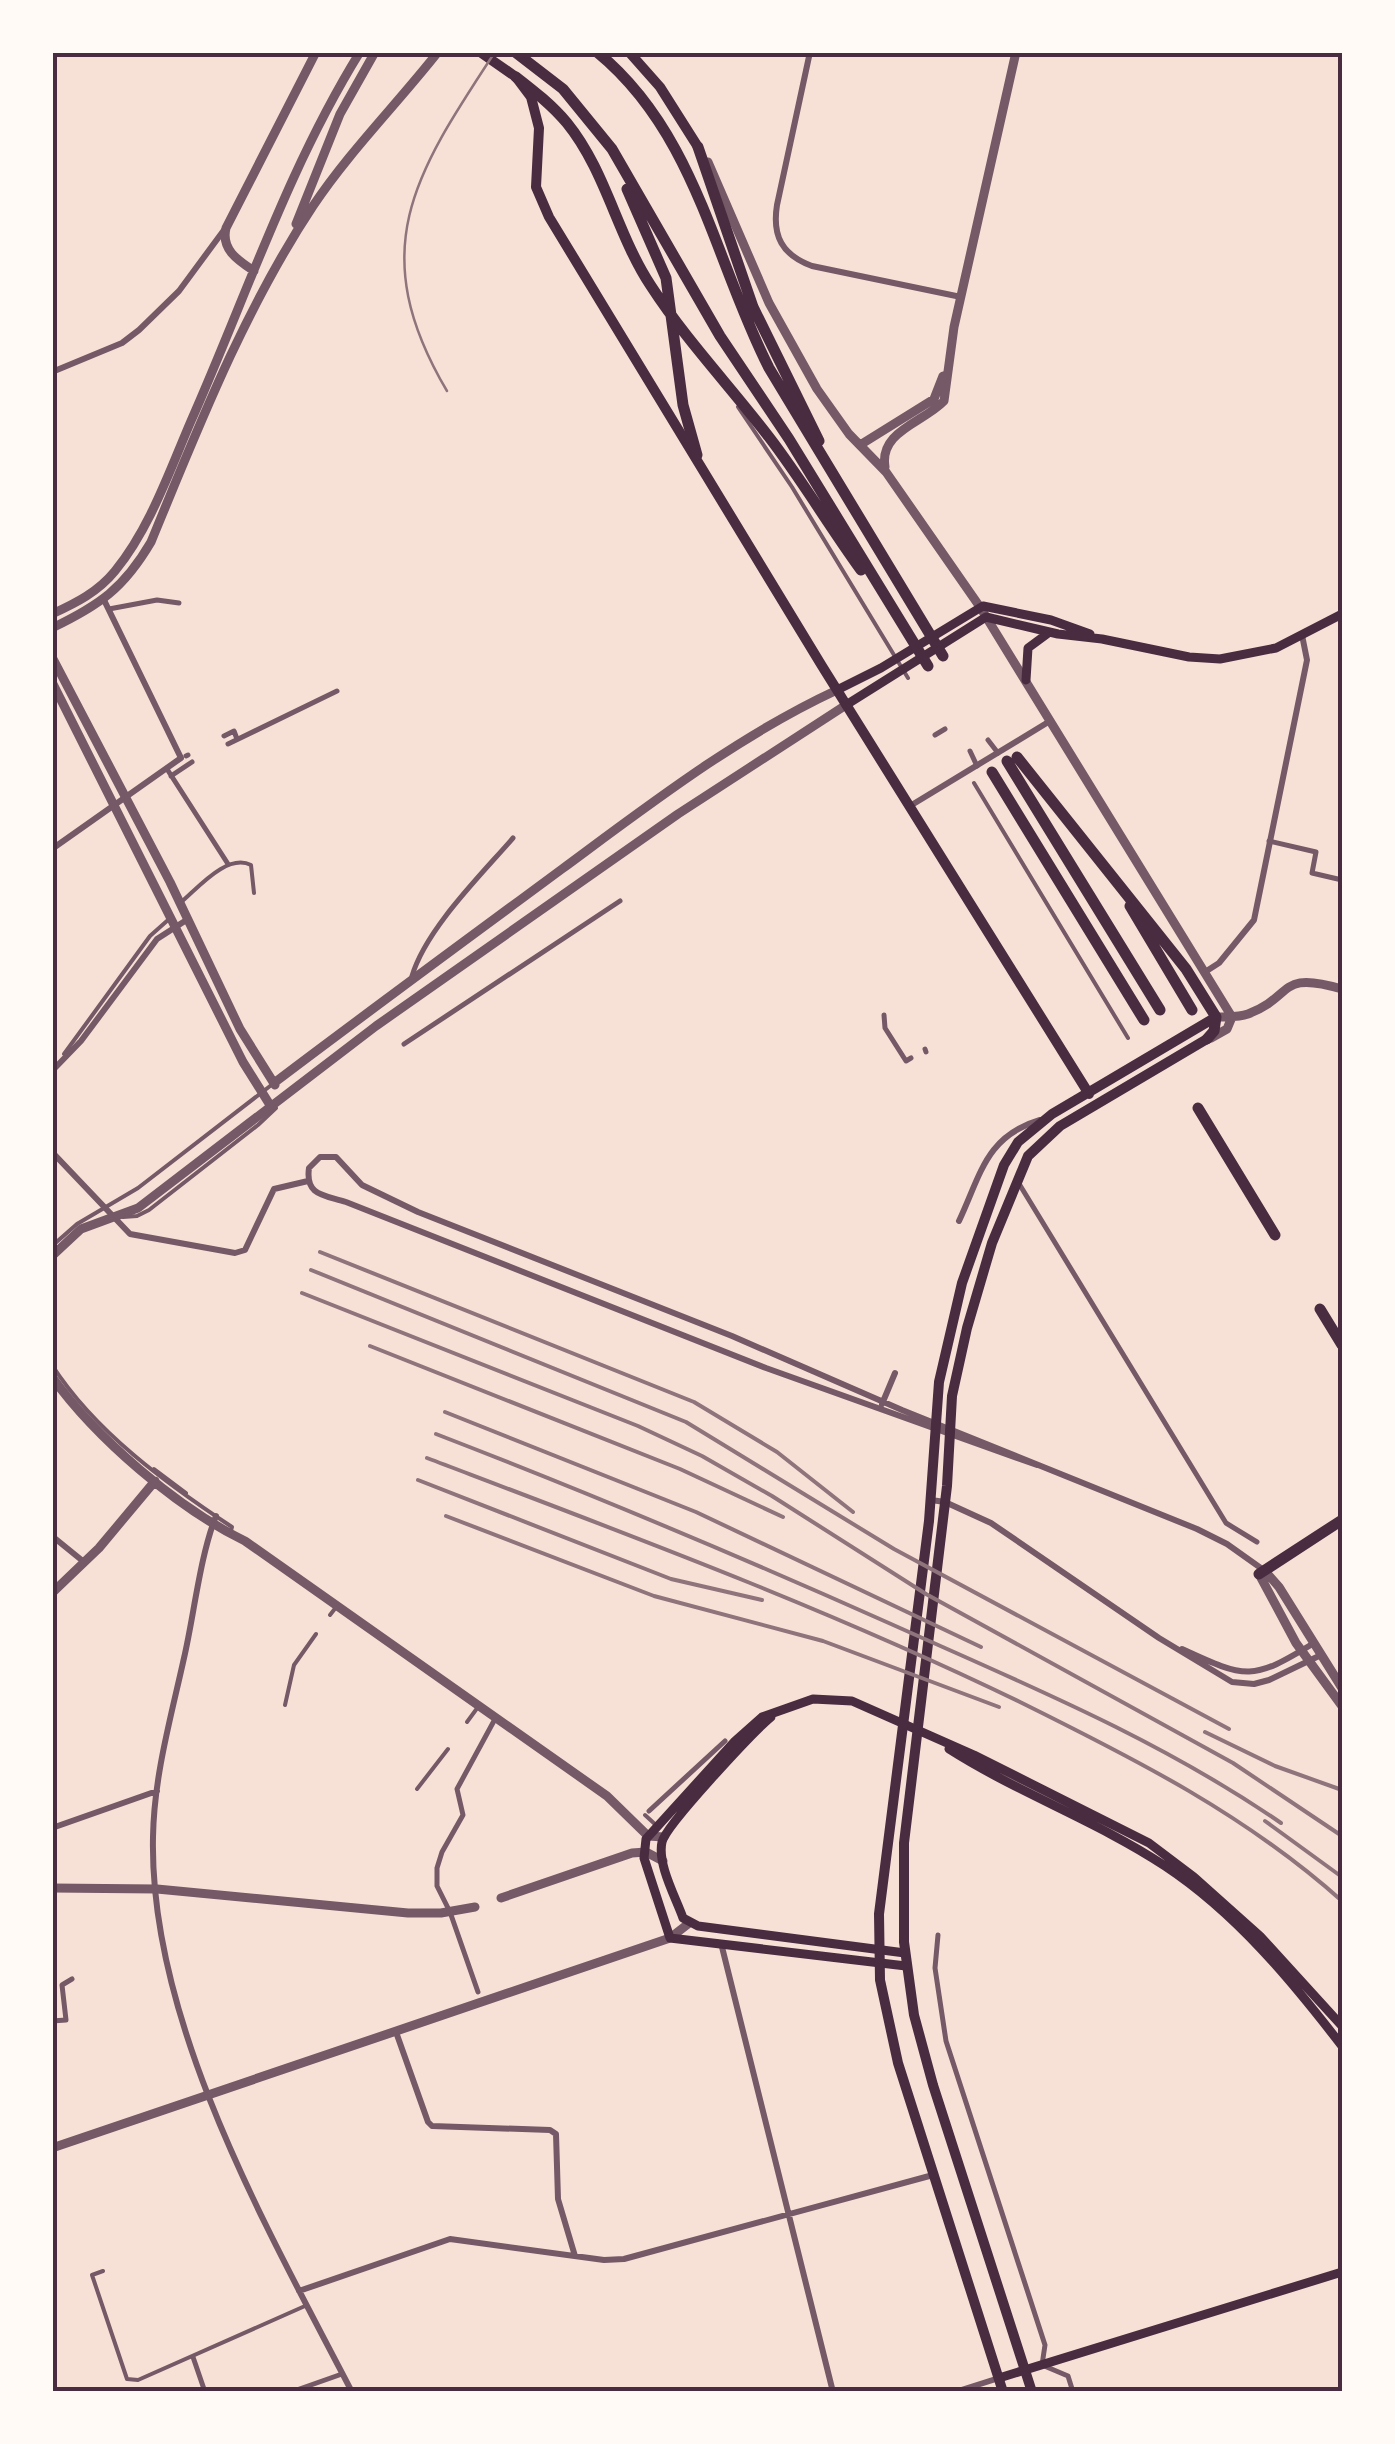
<svg xmlns="http://www.w3.org/2000/svg" width="1395" height="2444" font-family="Montserrat,sans-serif">
<style>
.lines{fill:none;stroke-linecap:round;stroke-linejoin:round}
.service{stroke:#755966;stroke-width:4}
.pedestrian{stroke:#755966;stroke-width:5}
.minor{stroke:#755966;stroke-width:6}
.tertiary{stroke:#755966;stroke-width:9}
.secondary{stroke:#4a2c40;stroke-width:9}
.primary{stroke:#4a2c40;stroke-width:10}
.trunk{stroke:#4a2c40;stroke-width:11}
.tram{stroke:#8f747c;stroke-width:2.5}
.rail{stroke:#8f747c;stroke-width:4}
.neatline{fill:none;stroke:#4a2c40;stroke-width:4}
</style>
<rect width="100%" height="100%" fill="#f7e1d7"/>
<g class="lines">
<!-- service -->
<path class="service" d="M738,407L792,487L908,678
M974,783L1128,1038
M180,903C198,888 227,853 251,865L254,893
M64,1054L150,936L168,920
M123,1217L137,1216L149,1210L258,1125L276,1108
M52,1246L77,1224L138,1188L274,1083
M52,1365C95,1432 167,1484 232,1527L230,1534
M154,1469L186,1493
M330,1615L337,1606
M285,1705L294,1665L316,1634
M467,1722L478,1707
M417,1789L448,1749
M645,1815L657,1826
M103,2271L92,2275L127,2379L138,2380L305,2306"/>
<!-- pedestrian -->
<path class="pedestrian" d="M109,609L157,600L179,603
M935,735L945,729
M224,736L234,731L237,739
M988,740L998,753
M228,744L337,691
M970,751L977,766
M186,756L188,755
M167,769L228,864
M171,776L192,762
M1269,841L1316,852L1312,873L1342,880
M412,976C426,929 480,876 513,838
M884,1015L885,1028L906,1061L911,1058
M404,1044L620,901
M925,1049L926,1052
M1018,1182L1226,1523L1257,1542
M649,1811L725,1741
M938,1935L935,1968L946,2041L1045,2345L1042,2365L1068,2376L1073,2392
M478,1992L450,1912L437,1886V1868L442,1852L463,1815L457,1789L495,1719
M52,2021L66,2020L62,1985L72,1979
M193,2357L205,2392
M291,2392L342,2374"/>
<!-- minor -->
<path class="minor" d="M810,52L777,205C772,236 782,255 812,266L961,297
M52,372L122,343L139,330L179,291L224,230
M910,806L1050,721
M52,849L181,758L104,600
M1205,972L1219,963L1254,920L1307,660L1302,635
M52,1071L81,1041L157,939L188,919
M52,1152L130,1234L235,1253L245,1250L274,1189L308,1181
M959,1221C981,1174 986,1136 1040,1120
M882,1404L895,1373
M1037,1465L766,1368L346,1202C325,1195 305,1196 309,1168L320,1157H336L362,1185L418,1212L732,1336L902,1410L1197,1529L1227,1544L1265,1571
M931,1500L945,1502L991,1523L1159,1638L1232,1682L1254,1684L1269,1680L1321,1655
M216,1516C200,1556 194,1615 184,1658C171,1717 154,1776 153,1837C149,2023 268,2230 352,2392
M52,1536L84,1562
M1182,1649C1247,1679 1252,1681 1314,1643
M52,1828L157,1791
M721,1943L833,2392
M396,2032L428,2122L432,2126L550,2130L556,2134L558,2199L575,2256
M299,2291L450,2239L604,2260L624,2259L933,2175
M955,2392L999,2378"/>
<!-- tertiary -->
<path class="tertiary" d="M708,162L769,303L817,389L849,434L886,472L980,607L1232,1017
M296,224L340,114L375,52
M254,271C237,260 221,249 226,228L316,52
M860,445L934,399L943,376
M885,467C879,431 923,423 944,401L954,327L1016,52
M52,614C76,603 98,592 115,571C150,528 169,472 191,421C246,297 288,168 360,52
M52,628C100,605 124,588 151,542C198,428 244,310 313,206C349,152 397,104 438,52
M52,657L170,882L240,1029L275,1085
M52,682L243,1062L270,1105
M1216,1017C1227,1016 1237,1018 1248,1014C1295,996 1277,970 1342,989
M1211,1038L1227,1029L1232,1017
M274,1083C369,1011 466,940 562,869C650,804 738,736 837,690
M52,1256L81,1229L138,1208L376,1026L678,814L846,705
M52,1377C96,1438 177,1508 245,1541L607,1796L648,1836L664,1837
M1265,1571L1279,1587L1342,1688
M1259,1574L1296,1643L1342,1706
M52,1593L99,1548L155,1481
M52,1888L157,1889L408,1913H441L475,1907
M501,1898L632,1853L646,1852L663,1861
M52,2148L670,1938L688,1924"/>
<!-- secondary -->
<path class="secondary" d="M1026,680L1028,648L1047,634
M837,690L881,668L983,606L1051,620L1090,634
M846,705L986,617L1058,634L1102,639L1189,657L1220,659L1276,648L1342,614
M771,1717C753,1732 666,1825 662,1842C657,1864 676,1898 683,1918L698,1926L905,1953
M949,1749C1018,1793 1097,1821 1165,1866C1236,1913 1291,1980 1342,2046
M906,1966L670,1938L644,1858L646,1839L735,1741L762,1717L813,1699L852,1701L974,1755L1149,1843L1194,1877L1260,1936L1342,2026
M999,2378L1342,2272"/>
<!-- primary -->
<path class="primary" d="M480,52L516,77L531,97L539,128L536,187L549,217L822,666L1089,1094
M629,52L660,87L698,147
M1003,2392L898,2063L880,1980L879,1914L929,1521L939,1382L962,1283L1004,1165L1018,1142L1052,1114L1216,1017
M1032,2392L933,2085L914,2015L904,1942V1843L947,1486L952,1396L967,1328L992,1243L1028,1156L1060,1126L1207,1039"/>
<!-- trunk -->
<path class="trunk" d="M515,52L563,89L612,149L720,336L789,439L928,666
M597,52C696,133 714,260 769,368L943,656
M516,77C534,91 552,105 567,123C606,171 617,235 651,286C686,340 730,386 769,437C802,480 829,526 861,570
M698,147L753,307L819,441
M627,189L666,278L683,405L697,455
M1017,757L1186,969L1216,1017L1214,1031L1207,1039
M1007,761L1160,1010
M992,772L1144,1020
M1130,906L1192,1010
M1198,1108L1275,1235
M1320,1309L1342,1345
M1259,1574L1342,1520"/>
<!-- tram -->
<path class="tram" d="M447,391C364,250 414,175 495,52"/>
<!-- rail -->
<path class="rail" d="M320,1252L694,1402L777,1452L853,1512
M311,1270L686,1422L894,1549L1229,1729
M302,1293L638,1426L702,1456L772,1496L926,1594L1233,1763L1342,1836
M370,1346L680,1469L783,1517
M445,1412L696,1512L981,1647
M436,1434C589,1493 741,1557 891,1624C1025,1684 1159,1739 1281,1823
M427,1458C627,1534 829,1609 1022,1703C1137,1760 1246,1815 1342,1901
M418,1480L671,1579L762,1600
M446,1516L654,1596L823,1641L999,1707
M1205,1732L1275,1766L1342,1790
M1265,1821L1342,1877"/>
</g>
<!-- border -->
<rect width="1395" height="2444" fill="none" stroke="#fffaf5" stroke-width="110"/>
<rect x="55" y="55" width="1285" height="2334" class="neatline"/>
</svg>
